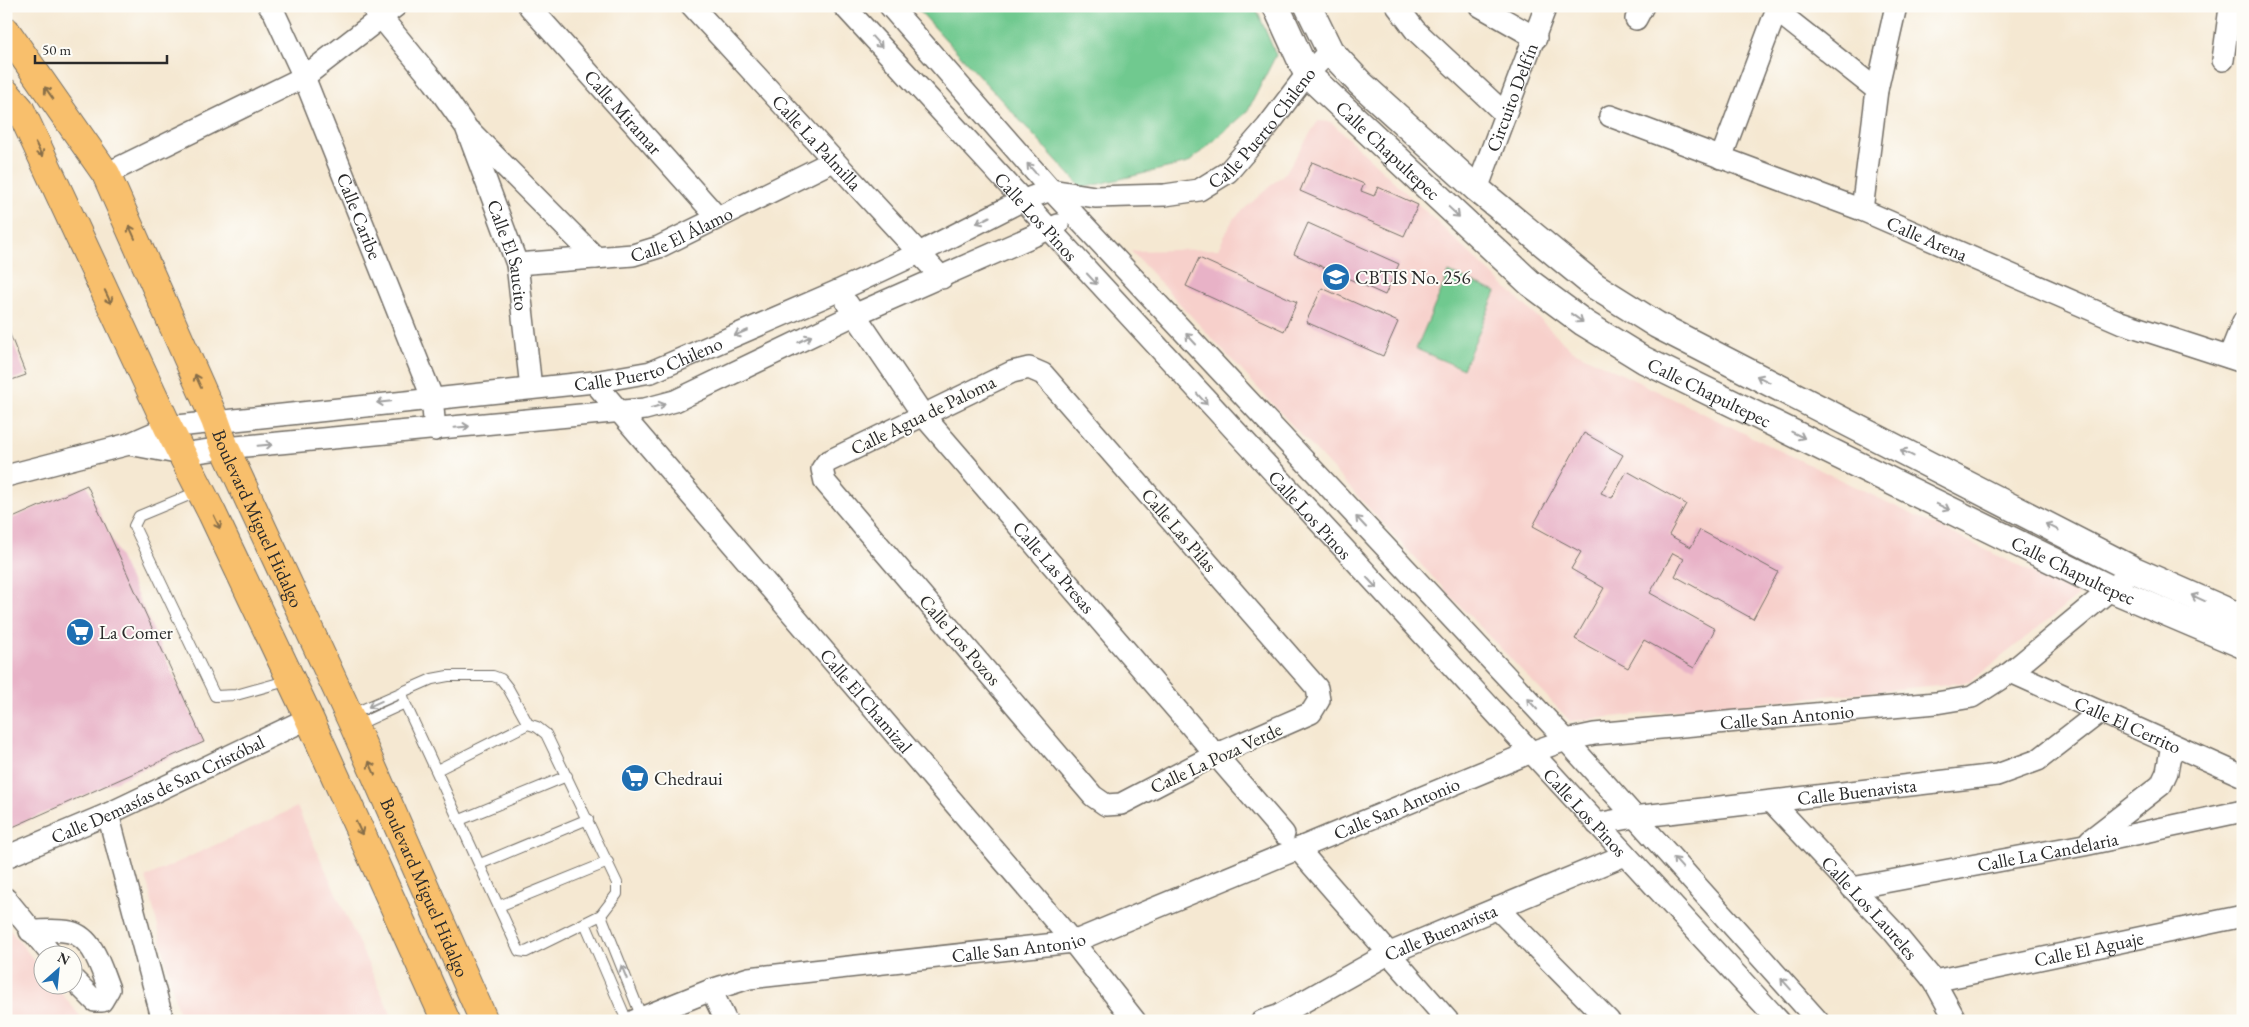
<svg xmlns="http://www.w3.org/2000/svg" width="2249" height="1027" font-family="'EB Garamond',serif">
<style>
.built{fill:#f7d0cb}
.green{fill:#70c98f;stroke:#4e7a5d}
.building{fill:#e8b2c7}
.lines{fill:none;stroke-linecap:round;stroke-linejoin:round}
.service-casing{stroke:#726d65;stroke-width:12}
.minor-casing{stroke:#726d65;stroke-width:24}
.tertiary-casing{stroke:#726d65;stroke-width:29}
.primary-casing{stroke:#726d65;stroke-width:30}
.service{stroke:#fff;stroke-width:10}
.minor{stroke:#fff;stroke-width:21}
.tertiary{stroke:#fff;stroke-width:26}
.primary{stroke:#f8bf6c;stroke-width:28}
.oneway{stroke:#a0a0a0}
.oneway2{stroke:#876e48}
.labels{text-anchor:middle;dominant-baseline:central;stroke-width:4;stroke-linejoin:round;paint-order:stroke}
.street-label{font-size:19px;fill:#2b2b2b;stroke:#fdfcf7}
.poi-label{font-size:19px;fill:#2b2b2b;stroke:#fdfcf7;text-anchor:start}
</style>
<rect width="100%" height="100%" fill="#fdfcf7"/>
<filter id="ink" filterUnits="userSpaceOnUse"><feTurbulence type="fractalNoise" baseFrequency=".02" numOctaves="2"/><feDisplacementMap in="SourceGraphic" scale="10" xChannelSelector="R" yChannelSelector="G"/><feConvolveMatrix kernelMatrix="1 2 1 2 8 2 1 2 1" color-interpolation-filters="sRGB"/></filter>
<filter id="wash" filterUnits="userSpaceOnUse"><feTurbulence type="fractalNoise" baseFrequency=".0096" numOctaves="4" result="noise"/><feDisplacementMap in="SourceGraphic" scale="20" xChannelSelector="R" yChannelSelector="G"/><feGaussianBlur stdDeviation="1.12" result="paint"/><feColorMatrix in="noise" values="0 0 0 0 0 0 0 0 0 0 0 0 0 0 0 0 0 1.4 0 .05"/><feComposite in="paint" operator="in"/></filter>
<g filter="url(#wash)">
<rect width="100%" height="100%" fill="#f5e8d2"/>
<!-- built -->
<path class="built" d="M1318,121L1331,122L1572,350L2079,595L1970,682L1570,721L1426,570L1131,251L1218,249L1233,219L1286,172Z
M297,807L394,1021H180L146,877Z
M6,925L42,970V984L55,985L84,1021H6Z"/>
<!-- green -->
<path class="green" d="M915,6H1255L1276,55L1247,112L1188,163L1082,188Z
M1449,272L1496,292L1463,369L1416,349Z"/>
<g id="blocks">
<!-- building -->
<path class="building" d="M1312,162L1364,184L1361,191L1374,196L1378,187L1418,205L1404,236L1300,191Z
M1308,223L1399,264L1385,295L1294,254Z
M1199,258L1297,302L1284,331L1186,286Z
M1322,288L1398,322L1383,356L1306,322Z
M6,324L26,375L6,382Z
M1584,433L1623,455L1601,493L1612,498L1627,471L1686,504L1669,535L1691,547L1700,530L1778,572L1753,619L1675,576L1684,559L1673,553L1650,593L1715,629L1694,668L1644,640L1628,668L1575,639L1604,588L1571,569L1581,552L1533,526Z
M87,485L204,742L6,830V521Z"/>
</g>
</g>
<g filter="url(#ink)">
<use href="#blocks" fill-opacity="0" stroke="#726d65" stroke-width="1"/>
<g class="lines">
<defs>
<path id="service" d="M199,491L139,516L134,526L215,696L236,695L290,680
M350,715L432,679L448,676H493L501,679L508,688L528,724L537,727L546,734L617,883V894L601,915L526,952L519,951L405,703L402,692
M355,726L405,703
M437,770L528,724
M460,820L567,776
M480,864L588,819
M499,906L608,862
M601,915L642,1018
M585,923L627,1021"/>
<g id="minor">
<path id="s1" d="M269,6L274,12L304,77L432,397L435,430"/>
<path id="s2" d="M372,6L434,82L466,127L517,264L531,388"/>
<path id="s3" d="M529,6L718,218"/>
<path id="s4" d="M692,6L942,278"/>
<path id="s5" d="M844,6C1154,346 1466,684 1779,1021"/>
<path d="M890,6L1051,190L1566,740L1818,1021"/>
<path d="M1397,6L1415,30L1505,114"/>
<path d="M1480,6L1536,38"/>
<path d="M1777,11L1877,90"/>
<path d="M1636,19L1643,6"/>
<path d="M2223,60L2229,15L2232,6"/>
<path id="s6" d="M1610,116L1862,210L2120,322L2243,362"/>
<path d="M471,132L596,258"/>
<path d="M1721,158L1778,6"/>
<path d="M106,174L304,77L396,6"/>
<path id="s7" d="M1477,189L1546,6"/>
<path d="M1862,210L1877,90L1896,6"/>
<path id="s8" d="M517,264L633,255L659,247L833,161"/>
<path id="s9" d="M847,303L923,415L1284,834"/>
<path d="M2229,357L2243,322"/>
<path d="M1029,368L1043,374L1317,688L1319,700L1311,713L1215,755L1121,804L1106,805L1093,796L825,482L822,469L827,462L1012,372Z"/>
<path id="s10" d="M594,382L1073,942L1135,1021"/>
<path d="M129,444L182,454L225,448L645,409L675,401L854,315L1058,225"/>
<path id="s11" d="M6,476L129,444L168,427L594,382L651,372L840,290L919,253L1021,201L1051,190L1095,197L1165,195L1199,190L1228,172L1267,127L1307,74L1330,51"/>
<path id="s12" d="M2011,672L2243,776"/>
<path id="s13" d="M1772,802L1892,930L1934,981L1956,1021"/>
<path d="M108,814L163,1021"/>
<path id="s14" d="M1597,824L1634,817L1997,775L2038,760L2100,712"/>
<path d="M2090,840L2161,785L2167,772L2172,745"/>
<path d="M1298,849L1448,1021"/>
<path id="s15" d="M6,857L108,814L309,718"/>
<path id="s16" d="M1852,888L2084,845L2243,811"/>
<path d="M6,899L51,954"/>
<path d="M1497,908L1609,1021"/>
<path d="M30,931C43,931 58,929 70,932C94,938 101,969 109,989L102,1001H95L72,978"/>
<path id="s17" d="M1934,981L2243,916"/>
<path d="M711,990L726,1021"/>
<path id="s18" d="M634,1021L711,990L749,978L1073,942L1529,753L1566,740L1594,734L1936,703L1972,697L2011,672L2122,580"/>
<path id="s19" d="M1262,1021L1278,1016L1390,953L1625,855"/>
</g>
<g id="tertiary">
<path id="s20" d="M1276,6L1307,74L1530,283L1584,323L1644,360L2111,589L2243,645"/>
<path d="M1308,6L1330,51L1360,83L1477,189L1595,286L1657,325L2134,570L2243,618"/>
</g>
<g id="primary">
<path id="s21" d="M6,31L106,174L215,420L225,448L354,726L484,1021"/>
<path d="M6,93L20,109L168,427L212,513L309,718L446,1021"/>
</g>
</defs>
<!-- service casing -->
<use href="#service" class="service-casing"/>
<!-- minor casing -->
<use href="#minor" class="minor-casing"/>
<!-- tertiary casing -->
<use href="#tertiary" class="tertiary-casing"/>
<!-- primary casing -->
<use href="#primary" class="primary-casing"/>
<!-- service -->
<use href="#service" class="service"/>
<!-- minor -->
<use href="#minor" class="minor"/>
<!-- tertiary -->
<use href="#tertiary" class="tertiary"/>
<!-- primary -->
<use href="#primary" class="primary"/>
</g>
<!-- one-way arrows -->
<defs><path id="oneway-shaft" d="M-6 0H5M1.5-3L5.5 0L1.5 3" fill="none" stroke-width="1.6" stroke-linecap="round" stroke-linejoin="round" transform="scale(1.25)"/></defs>
<g class="oneway">
<use href="#oneway-shaft" transform="translate(877 42) rotate(48)"/>
<use href="#oneway-shaft" transform="translate(1032 169) rotate(-131)"/>
<use href="#oneway-shaft" transform="translate(1454 212) rotate(43)"/>
<use href="#oneway-shaft" transform="translate(983 220) rotate(153)"/>
<use href="#oneway-shaft" transform="translate(1092 279) rotate(47)"/>
<use href="#oneway-shaft" transform="translate(1577 318) rotate(36)"/>
<use href="#oneway-shaft" transform="translate(741 333) rotate(157)"/>
<use href="#oneway-shaft" transform="translate(805 339) rotate(-26)"/>
<use href="#oneway-shaft" transform="translate(1191 339) rotate(-133)"/>
<use href="#oneway-shaft" transform="translate(1763 379) rotate(-153)"/>
<use href="#oneway-shaft" transform="translate(1202 399) rotate(47)"/>
<use href="#oneway-shaft" transform="translate(384 402) rotate(174)"/>
<use href="#oneway-shaft" transform="translate(658 406) rotate(-15)"/>
<use href="#oneway-shaft" transform="translate(462 427) rotate(-5)"/>
<use href="#oneway-shaft" transform="translate(1798 435) rotate(26)"/>
<use href="#oneway-shaft" transform="translate(265 445) rotate(-5)"/>
<use href="#oneway-shaft" transform="translate(1907 453) rotate(-153)"/>
<use href="#oneway-shaft" transform="translate(1943 507) rotate(26)"/>
<use href="#oneway-shaft" transform="translate(1361 522) rotate(-133)"/>
<use href="#oneway-shaft" transform="translate(2052 527) rotate(-153)"/>
<use href="#oneway-shaft" transform="translate(1372 583) rotate(47)"/>
<use href="#oneway-shaft" transform="translate(2198 598) rotate(-156)"/>
<use href="#oneway-shaft" transform="translate(375 704) rotate(156)"/>
<use href="#oneway-shaft" transform="translate(1532 704) rotate(-133)"/>
<use href="#oneway-shaft" transform="translate(1678 863) rotate(-132)"/>
<use href="#oneway-shaft" transform="translate(624 972) rotate(-112)"/>
<use href="#oneway-shaft" transform="translate(1786 984) rotate(-132)"/>
</g>
<g class="oneway2">
<use href="#oneway-shaft" transform="translate(49 93) rotate(-125)"/>
<use href="#oneway-shaft" transform="translate(39 150) rotate(65)"/>
<use href="#oneway-shaft" transform="translate(132 232) rotate(-114)"/>
<use href="#oneway-shaft" transform="translate(108 297) rotate(65)"/>
<use href="#oneway-shaft" transform="translate(198 381) rotate(-114)"/>
<use href="#oneway-shaft" transform="translate(217 522) rotate(65)"/>
<use href="#oneway-shaft" transform="translate(372 768) rotate(-114)"/>
<use href="#oneway-shaft" transform="translate(359 828) rotate(65)"/>
</g>
</g>
<!-- icons -->
<defs>
<symbol id="university-disc" viewBox="-11 -11 22 22"><circle r="9.5" fill="#1f6fb2" stroke="#fdfcf7"/><path d="M0-5L7-2L0 1L-7-2ZM-4 1L0 2.5L4 1V4Q0 6-4 4Z" fill="#fff"/></symbol>
<symbol id="supermarket-disc" viewBox="-11 -11 22 22"><circle r="9.5" fill="#1f6fb2" stroke="#fdfcf7"/><path d="M-6-5.5h2.5l.6 2H6L4.5 2H-2.5L-4.4-4H-6ZM-1.5 3.2a1.3 1.3 0 1 0 .1 0ZM3 3.2a1.3 1.3 0 1 0 .1 0Z" fill="#fff"/></symbol>
</defs>
<g fill-rule="evenodd">
<use href="#university-disc" x="1320" y="261" width="32" height="32"/>
<use href="#supermarket-disc" x="64" y="616" width="32" height="32"/>
<use href="#supermarket-disc" x="619" y="762" width="32" height="32"/>
</g>
<g class="labels">
<!-- street labels -->
<g class="street-label">
<text stroke="none"><textPath href="#s7" startOffset="98">Circuito Delfín</textPath></text>
<text stroke="none"><textPath href="#s3" startOffset="142">Calle Miramar</textPath></text>
<text stroke="none"><textPath href="#s11" startOffset="1334">Calle Puerto Chileno</textPath></text>
<text stroke="none"><textPath href="#s4" startOffset="185">Calle La Palmilla</textPath></text>
<text stroke="none"><textPath href="#s20" startOffset="186">Calle Chapultepec</textPath></text>
<text stroke="none"><textPath href="#s1" startOffset="229">Calle Caribe</textPath></text>
<text stroke="none"><textPath href="#s5" startOffset="285">Calle Los Pinos</textPath></text>
<text stroke="none"><textPath href="#s8" startOffset="169">Calle El Álamo</textPath></text>
<text stroke="none"><textPath href="#s6" startOffset="340">Calle Arena</textPath></text>
<text stroke="none"><textPath href="#s2" startOffset="289">Calle El Saucito</textPath></text>
<text stroke="none"><textPath href="#s11" startOffset="655">Calle Puerto Chileno</textPath></text>
<text stroke="none"><textPath href="#s20" startOffset="591">Calle Chapultepec</textPath></text>
<text transform="translate(923 415) rotate(-26)">Calle Agua de Paloma</text>
<text stroke="none"><textPath href="#s5" startOffset="690">Calle Los Pinos</textPath></text>
<text stroke="none"><textPath href="#s21" startOffset="551">Boulevard Miguel Hidalgo</textPath></text>
<text transform="translate(1179 530) rotate(49)">Calle Las Pilas</text>
<text stroke="none"><textPath href="#s9" startOffset="336">Calle Las Presas</textPath></text>
<text stroke="none"><textPath href="#s20" startOffset="996">Calle Chapultepec</textPath></text>
<text transform="translate(960 640) rotate(49)">Calle Los Pozos</text>
<text stroke="none"><textPath href="#s10" startOffset="419">Calle El Chamizal</textPath></text>
<text stroke="none"><textPath href="#s18" startOffset="1204">Calle San Antonio</textPath></text>
<text stroke="none"><textPath href="#s12" startOffset="128">Calle El Cerrito</textPath></text>
<text transform="translate(1216 758) rotate(-25)">Calle La Poza Verde</text>
<text stroke="none"><textPath href="#s15" startOffset="166">Calle Demasías de San Cristóbal</textPath></text>
<text stroke="none"><textPath href="#s14" startOffset="262">Calle Buenavista</textPath></text>
<text stroke="none"><textPath href="#s18" startOffset="799">Calle San Antonio</textPath></text>
<text stroke="none"><textPath href="#s5" startOffset="1095">Calle Los Pinos</textPath></text>
<text stroke="none"><textPath href="#s16" startOffset="199">Calle La Candelaria</textPath></text>
<text stroke="none"><textPath href="#s21" startOffset="956">Boulevard Miguel Hidalgo</textPath></text>
<text stroke="none"><textPath href="#s13" startOffset="144">Calle Los Laureles</textPath></text>
<text stroke="none"><textPath href="#s19" startOffset="200">Calle Buenavista</textPath></text>
<text stroke="none"><textPath href="#s18" startOffset="394">Calle San Antonio</textPath></text>
<text stroke="none"><textPath href="#s17" startOffset="158">Calle El Aguaje</textPath></text>
</g>
<!-- poi labels -->
<g class="poi-label">
<text x="1355" y="277">CBTIS No. 256</text>
<text x="99" y="632">La Comer</text>
<text x="654" y="778">Chedraui</text>
</g>
</g>
<!-- margin -->
<rect width="2249" height="1027" fill="none" stroke="#fdfcf7" stroke-width="25"/>
<!-- north arrow -->
<g transform="translate(58 970) rotate(27)"><circle r="24" fill="#fdfcf7" stroke="#a9a8a5"/>
<path d="M0-4L9 19L0 12L-9 19Z" fill="#1f6fb2"/>
<text y="-8" font-size="14" font-weight="bold" text-anchor="middle" fill="#2b2b2b">N</text>
</g>
<!-- scale -->
<path d="M35 55v8h132v-8" fill="none" stroke="#2b2b2b" stroke-width="2.5"/>
<text x="42" y="55" font-size="15" fill="#2b2b2b" stroke="#fdfcf7" stroke-width="4" paint-order="stroke">50 m</text>
</svg>
